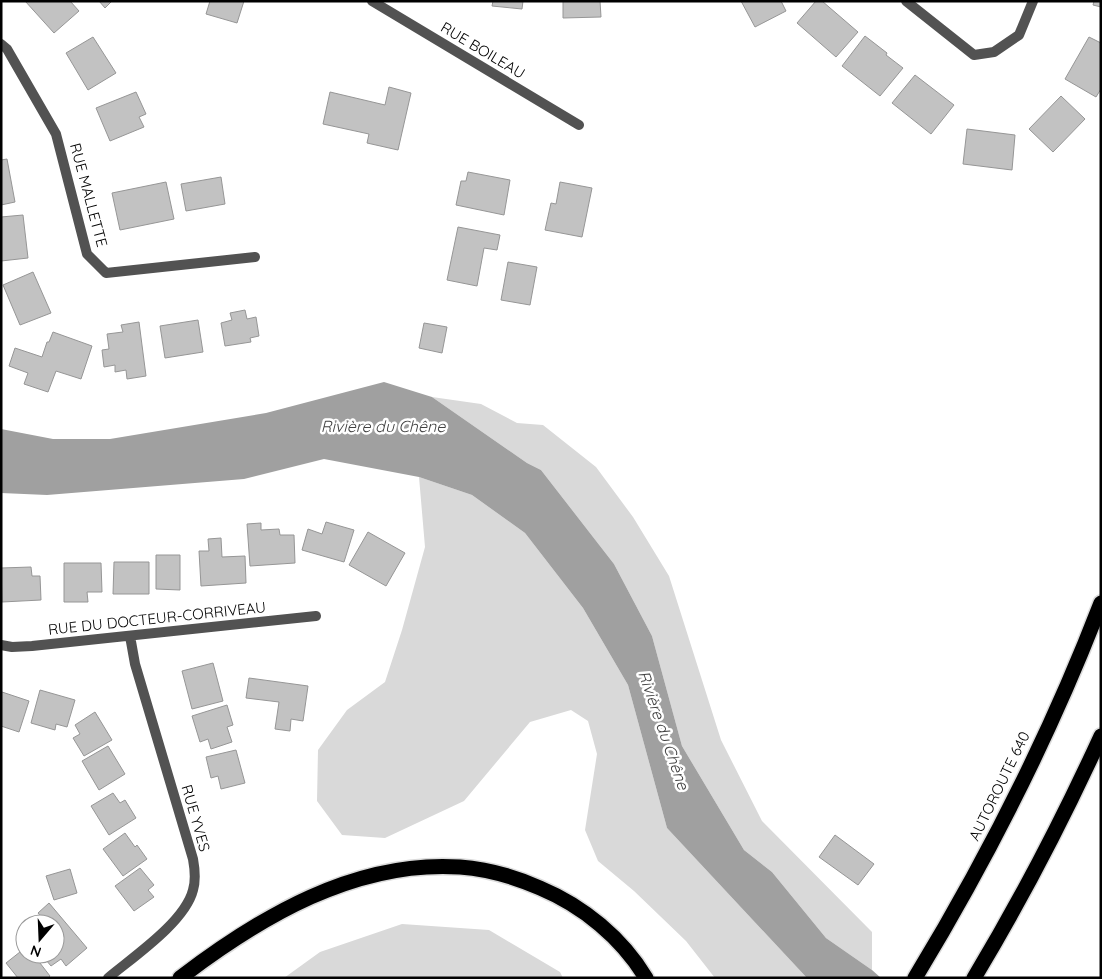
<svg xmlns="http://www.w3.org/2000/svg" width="1102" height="979" font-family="Quicksand,sans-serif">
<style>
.green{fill:#d9d9d9}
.water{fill:#a0a0a0}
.building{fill:#c2c2c2;stroke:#969696}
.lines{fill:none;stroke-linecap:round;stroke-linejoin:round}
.motorway-casing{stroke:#dbdbdb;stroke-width:18}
.minor{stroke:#525252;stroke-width:10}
.motorway{stroke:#000;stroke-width:15}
.labels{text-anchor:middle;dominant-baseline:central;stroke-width:5;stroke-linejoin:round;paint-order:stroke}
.street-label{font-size:15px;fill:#000;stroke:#fff}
.water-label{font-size:16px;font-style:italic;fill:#414141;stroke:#fff}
</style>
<rect width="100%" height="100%" fill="#fff"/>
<!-- green -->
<path class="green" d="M432,397L481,404L517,423L543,425L596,467L633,517L669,576L721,740L762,821L872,932V970L826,938L772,872L744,850L682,746L652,636L614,564L541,470L527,463Z
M419,477L472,495L525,533L583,608L628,685L667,828L807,978H715L686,941L634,891L598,861L585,830L597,754L588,721L571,710L530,722L464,801L385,838L342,835L317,801L318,750L347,710L385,682L402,630L425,547Z
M402,924L489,930L560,972L563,978H284L320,952Z"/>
<!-- water -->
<path class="water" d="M384,382L432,397L527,463L541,470L614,564L652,636L682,746L744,850L772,872L826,938L872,970L881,978H807L667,828L628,685L583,608L525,533L472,495L419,477L324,459L244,479L47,495L1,493V429L53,439H110L266,413Z"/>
<!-- building -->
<path class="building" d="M25,1H70L79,11L54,33Z
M99,1H112L105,8Z
M210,1H244L237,23L206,14Z
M493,1H523L522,9L492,6Z
M563,1H600L601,17L563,18Z
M741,1H781L786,11L755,27Z
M816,1H822L858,32L836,57L797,23Z
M1094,1H1101V7L1093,5Z
M865,36L887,53L886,55L903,68L880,96L842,66Z
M93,37L116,73L88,90L66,53Z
M1089,37L1101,43V89L1096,97L1065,79Z
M915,75L954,105L931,134L892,103Z
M389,87L411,93L398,150L367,143L369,134L323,124L330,92L385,105Z
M136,92L146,114L139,117L144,127L110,141L96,108Z
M1061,96L1085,119L1053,152L1029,129Z
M967,129L1015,135L1012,170L963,164Z
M7,159L15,202L1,205V160Z
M468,172L510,180L504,215L456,205L461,181H466Z
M221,177L225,204L186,211L181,184Z
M166,182L174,219L120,230L112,193Z
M560,182L592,188L582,237L545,230L551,203L556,204Z
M23,215L28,258L1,261V217Z
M458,227L500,235L497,250L484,248L477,286L447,280Z
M508,262L537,267L530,305L501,300Z
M33,272L51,313L20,325L3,285Z
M245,310L247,319L256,317L259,336L250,338L251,342L225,346L221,323L232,320L230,313Z
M198,320L203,352L165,358L160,326Z
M139,322L146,376L127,379L126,370L115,372V365L104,367L102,350L109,349L107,334L123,332L121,325Z
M424,323L447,327L442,353L419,348Z
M53,332L92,346L81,379L56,371L48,392L24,384L28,373L9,366L15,348L42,357L47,342H49Z
M326,522L354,530L344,562L302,550L308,529L322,534Z
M261,523V530L279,529L280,535H294L295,563L250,566L247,524Z
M368,532L405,553L386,586L349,565Z
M221,538L222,557L245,556L246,583L201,586L199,551H209L208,539Z
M156,555H180V590L156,589Z
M114,562H149V594H113Z
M64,563H101L102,592H87L88,602H64Z
M31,567L32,576H40L41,600L2,602L1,568Z
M213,663L223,701L192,709L182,671Z
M249,678L308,686L303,721L291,719L290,731L275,729L279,702L246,698Z
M40,690L75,700L67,727L56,724L55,730L31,723Z
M2,692L29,701L19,732L1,726V694Z
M227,705L233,725L227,727L232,742L211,749L208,739L200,742L192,716Z
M95,712L112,740L84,756L73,738L80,734L75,725Z
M108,746L125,774L99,790L82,761Z
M236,750L245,783L221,789L218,776L211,778L206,757Z
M113,793L120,803L125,800L136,818L109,835L91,806Z
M125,833L135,847L137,845L147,859L123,876L103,849Z
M835,835L874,864L858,885L819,857Z
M140,868L154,885L148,890L154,897L134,911L115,886Z
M70,869L77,893L54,900L46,876Z
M49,903L87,948L66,966L61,959L51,966L41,954H55V924H37L43,919L38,913Z
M25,948V954H33L50,976L48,978H18L6,963Z"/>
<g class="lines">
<defs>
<path id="motorway" d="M180,978C260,917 355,860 460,867C488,869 515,877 540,888C583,906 622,938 646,978
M915,978C987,859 1051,733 1101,603
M974,978C1021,900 1063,819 1101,736"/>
</defs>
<!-- motorway casing -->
<use href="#motorway" class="motorway-casing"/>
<!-- minor -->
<path class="minor" d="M372,1L579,125
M906,1L974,55L994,52L1019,35L1033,1
M1,44L7,49L56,134L87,254L106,273L255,257
M1,645L12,647L32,646L316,616
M108,978C133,957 185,922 193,890C196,880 195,870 193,859L135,664L130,636"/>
<!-- motorway -->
<use href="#motorway" class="motorway"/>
</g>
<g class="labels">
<!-- street labels -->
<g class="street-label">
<text transform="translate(483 50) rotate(31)">RUE BOILEAU</text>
<text transform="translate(89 195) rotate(75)">RUE MALLETTE</text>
<text transform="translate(157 618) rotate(-6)">RUE DU DOCTEUR-CORRIVEAU</text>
<text transform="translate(999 786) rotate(-64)">AUTOROUTE 640</text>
<text transform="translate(196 818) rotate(74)">RUE YVES</text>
</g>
<!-- water labels -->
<g class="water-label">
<text x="383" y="426">Rivière du Chêne</text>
<text transform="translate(664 730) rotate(71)">Rivière du Chêne</text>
</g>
</g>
<!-- border -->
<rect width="1102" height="979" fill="none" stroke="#000000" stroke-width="5"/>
<!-- north arrow -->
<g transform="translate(40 939) rotate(199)"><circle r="24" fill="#ffffff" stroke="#999999"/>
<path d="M0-4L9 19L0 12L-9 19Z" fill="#000000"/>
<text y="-8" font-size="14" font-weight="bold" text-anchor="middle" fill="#000000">N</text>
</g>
</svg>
